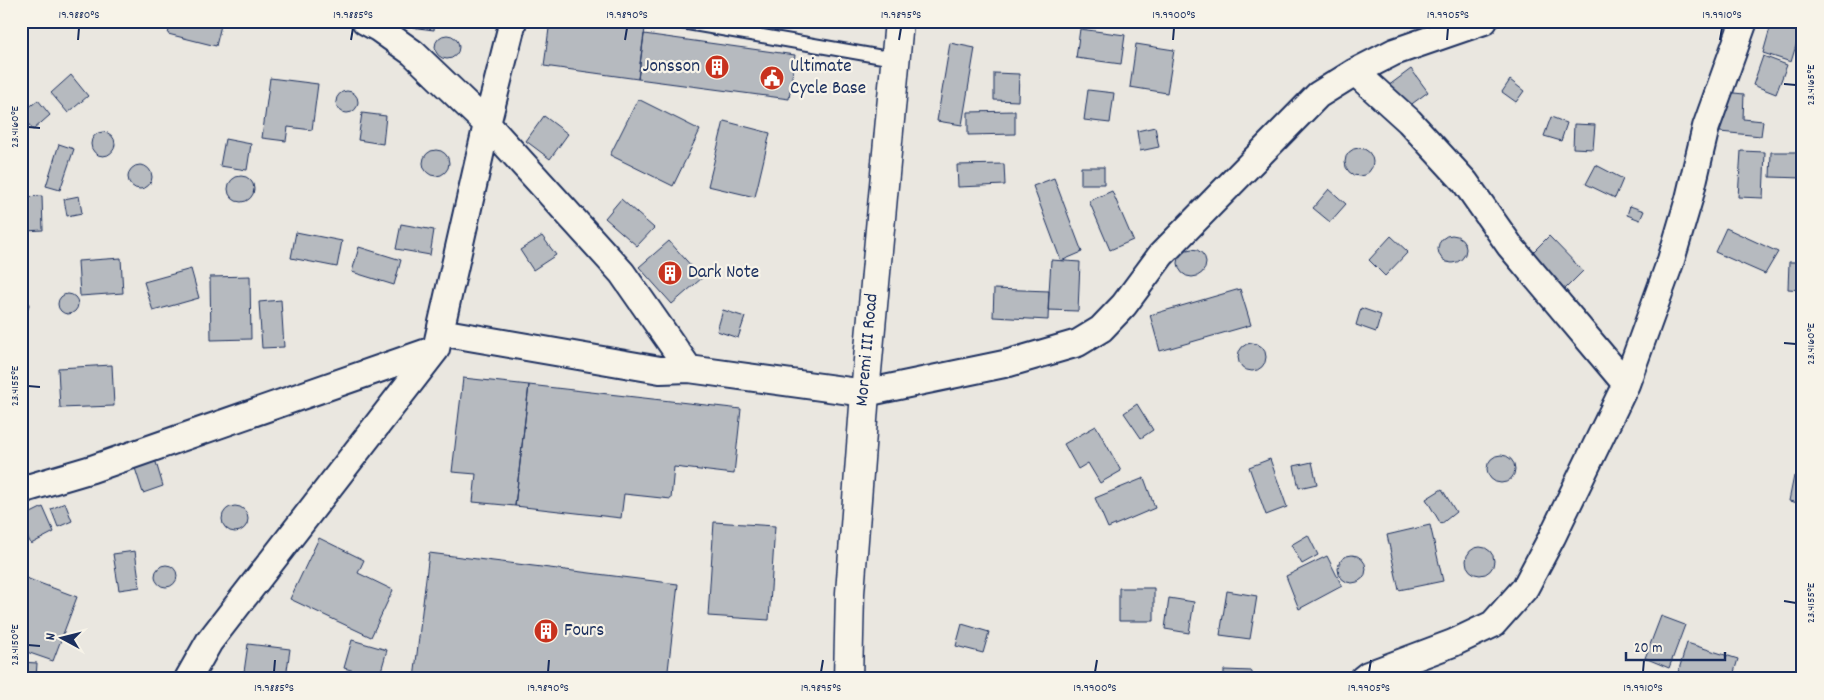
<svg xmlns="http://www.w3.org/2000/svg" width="1824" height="700" font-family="Dekko,sans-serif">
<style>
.building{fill:#b6babf;stroke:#1b2f5e}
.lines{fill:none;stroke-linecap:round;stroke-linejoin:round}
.lane-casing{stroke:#1b2f5e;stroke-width:16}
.street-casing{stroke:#1b2f5e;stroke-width:30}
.secondary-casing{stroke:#1b2f5e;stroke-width:31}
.lane{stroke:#f7f3e8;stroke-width:12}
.street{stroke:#f7f3e8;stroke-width:26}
.secondary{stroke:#f7f3e8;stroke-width:28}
.ticks{fill:none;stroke:#1b2f5e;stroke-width:2}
.labels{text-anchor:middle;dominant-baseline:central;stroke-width:4.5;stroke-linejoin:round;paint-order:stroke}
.poi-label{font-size:19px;fill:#1b2f5e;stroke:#f7f3e8;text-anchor:start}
.street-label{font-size:19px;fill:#1b2f5e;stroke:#f7f3e8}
.neatline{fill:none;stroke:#1b2f5e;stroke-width:2}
.ticks-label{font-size:12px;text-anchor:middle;fill:#1b2f5e}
</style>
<rect width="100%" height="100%" fill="#eae7e0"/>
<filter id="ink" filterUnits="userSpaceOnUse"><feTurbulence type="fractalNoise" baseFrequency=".02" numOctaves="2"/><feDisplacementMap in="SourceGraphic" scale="10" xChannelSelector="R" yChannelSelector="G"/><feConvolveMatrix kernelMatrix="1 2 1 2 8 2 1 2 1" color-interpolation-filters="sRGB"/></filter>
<g filter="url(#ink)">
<!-- building -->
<path class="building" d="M171,21H222L216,46L168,34Z
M410,21H435L434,30L410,27Z
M550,21H646L638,79L544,66Z
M775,21H804L803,26Z
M1772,21L1801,29L1791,62L1763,53Z
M1080,29L1125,35L1121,64L1076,58Z
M644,34L795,55L789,99L638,79Z
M435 47a12 12 0 1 1 24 0a12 12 0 1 1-24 0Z
M950,43L975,48L962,125L937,121Z
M1136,44L1174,50L1167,93L1130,87Z
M1763,56L1787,65L1776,94L1753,85Z
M1411,69L1428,92L1405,109L1388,86Z
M994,73L1019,74L1018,101L994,100Z
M71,75L88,96L68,113L51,93Z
M270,78L318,84L312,130L288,127L286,141L262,138Z
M1510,80L1524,91L1516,102L1502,92Z
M1088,90L1114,93L1110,123L1084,120Z
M336 102a11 11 0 1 1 22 0a11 11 0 1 1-22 0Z
M1724,92L1744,94L1743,119L1763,121L1761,136L1720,132Z
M638,99L700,130L673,186L610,155Z
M38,100L50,115L33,130L21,114Z
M1015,111V134L968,135V112Z
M362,113L386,116L383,144L358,140Z
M544,116L568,134L550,159L526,141Z
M1551,117L1567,123L1561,141L1544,136Z
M724,121L770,133L755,197L708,186Z
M1574,124L1595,125L1593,149L1573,148Z
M1155,127L1159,147L1140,151L1137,131Z
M91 144a12 12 0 1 1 24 0a12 12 0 1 1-24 0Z
M225,139L251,144L247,170L220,166Z
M59,144L74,149L60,190L46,186Z
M1345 162a14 14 0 1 1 28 0a14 14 0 1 1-28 0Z
M423 163a13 13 0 1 1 26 0a13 13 0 1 1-26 0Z
M1741,151L1765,152L1763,198L1738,197Z
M1771,152H1803V178L1770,177Z
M1004,164L1005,185L958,187L957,165Z
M1596,165L1623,179L1615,198L1586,184Z
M128 177a12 12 0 1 1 24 0a12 12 0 1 1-24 0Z
M1081,167H1104V184H1081Z
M228 189a13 13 0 1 1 26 0a13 13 0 1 1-26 0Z
M1054,178L1082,252L1061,261L1033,186Z
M1329,189L1346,204L1330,222L1313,208Z
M1112,191L1133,240L1110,250L1089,201Z
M42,196L43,230L25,231L23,197Z
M79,196L82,213L67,216L64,199Z
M621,199L654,228L637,246L605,218Z
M1630,206L1644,211L1640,220L1627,215Z
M401,224L434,230L430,255L396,249Z
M1726,228L1778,252L1765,274L1715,252Z
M296,232L342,241L337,267L291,258Z
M1438 249a14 14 0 1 1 28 0a14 14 0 1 1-28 0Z
M542,236L556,255L533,270L520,250Z
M1391,236L1408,252L1385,276L1369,260Z
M1549,236L1583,271L1559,295L1525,260Z
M669,241L702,278L672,304L639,267Z
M359,247L401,260L394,285L352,272Z
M1178 263a14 14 0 1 1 28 0a14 14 0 1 1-28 0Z
M121,258L123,293L80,296L78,261Z
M1051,260L1080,262L1078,311L1048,310Z
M1789,262H1803V290L1788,289Z
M191,269L199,298L153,311L144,282Z
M250,276L251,339L211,340L210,277Z
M994,289L1049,291L1048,320L993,317Z
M1240,289L1251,325L1160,351L1150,315Z
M21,293L27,298L29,305L27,311L21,315Z
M58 304a10 10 0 1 1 20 0a10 10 0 1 1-20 0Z
M281,300L284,347L262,348L259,302Z
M1361,308L1381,315L1376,332L1356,325Z
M723,310L745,317L738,338L717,331Z
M1238 357a14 14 0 1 1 28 0a14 14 0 1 1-28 0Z
M112,365L114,406L60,408L58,368Z
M463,378L529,385L515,506L473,502L476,474L452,472Z
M529,385L741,409L734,474L674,467L671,499L624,494L621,518L515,506Z
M1137,404L1153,430L1141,438L1124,413Z
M1096,426L1121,471L1100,483L1088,463L1078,469L1064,444Z
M1487 469a14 14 0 1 1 28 0a14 14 0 1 1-28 0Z
M155,459L163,486L143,493L134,465Z
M1270,459L1287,507L1266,515L1249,467Z
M1312,462L1317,484L1299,488L1294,466Z
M1794,476L1803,478V504L1789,501Z
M1144,478L1155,508L1108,528L1095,498Z
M1442,489L1456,512L1441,524L1426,499Z
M65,503L72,521L58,527L51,509Z
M222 519a13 13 0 1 1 26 0a13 13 0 1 1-26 0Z
M43,507L54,532L31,544L26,534L21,536V518Z
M714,522L775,526L769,620L708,616Z
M1430,525L1443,581L1399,590L1387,535Z
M1308,535L1318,555L1302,564L1291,545Z
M319,538L364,560L358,573L393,590L371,637L290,599Z
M1466 561a14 14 0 1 1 28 0a14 14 0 1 1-28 0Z
M135,551L140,587L119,590L113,554Z
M429,553L678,584L667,679H414Z
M1338 569a14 14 0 1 1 28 0a14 14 0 1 1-28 0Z
M1327,556L1342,586L1299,609L1286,576Z
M155 576a11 11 0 1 1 22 0a11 11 0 1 1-22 0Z
M26,578L77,597L53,661L21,650V591Z
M1119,588H1154V621H1119Z
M1227,591L1257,596L1250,639L1220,635Z
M1169,598L1194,602L1189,633L1165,629Z
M1661,616L1685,625L1669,668L1645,658Z
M962,624L989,632L983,653L956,646Z
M352,640L387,650L379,678L344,668Z
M1687,643L1738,659L1732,679H1686L1677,676Z
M248,644L290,649L286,677L244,672Z
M21,662L37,663L36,679H21Z
M1224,670L1252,671V679H1224Z"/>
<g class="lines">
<defs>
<path id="lane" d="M676,21L894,59"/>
<path id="street" d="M365,21L378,28L413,53L487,124L622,273L689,369
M1355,72L1409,121L1465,182L1510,246L1626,384
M440,332L660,370L689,369L865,393L1009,363L1078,343L1101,329L1124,305L1161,255L1318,95L1355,72L1394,52L1484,21
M21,490L92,469L436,349
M188,679L209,642L436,349L487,124L513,21
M1363,679L1368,675L1453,643L1493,624L1525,588L1552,537L1626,384L1671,260L1689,199L1706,127L1744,21"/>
<path id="secondary" d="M848,679L850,593L865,393L899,21"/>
</defs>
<!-- lane casing -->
<use href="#lane" class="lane-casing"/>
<!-- street casing -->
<use href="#street" class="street-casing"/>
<!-- secondary casing -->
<use href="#secondary" class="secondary-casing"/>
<!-- lane -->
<use href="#lane" class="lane"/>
<!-- street -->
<use href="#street" class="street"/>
<!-- secondary -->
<use href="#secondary" class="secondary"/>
</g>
</g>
<!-- ticks -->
<path class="ticks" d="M78,40L79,28M351,40L353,28M625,40L627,28M899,40L901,28M1173,40L1174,28M1447,40L1448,28M1720,40L1722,28M1784,84L1796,85M28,127L40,128M1784,343L1796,344M28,386L40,387M1784,601L1796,603M28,645L40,646M274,672L275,660M548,672L549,660M821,672L823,660M1095,672L1097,660M1369,672L1371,660M1643,672L1644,660"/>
<!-- icons -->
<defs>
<symbol id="building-disc" viewBox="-11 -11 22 22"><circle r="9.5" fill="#c8321e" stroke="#f7f3e8"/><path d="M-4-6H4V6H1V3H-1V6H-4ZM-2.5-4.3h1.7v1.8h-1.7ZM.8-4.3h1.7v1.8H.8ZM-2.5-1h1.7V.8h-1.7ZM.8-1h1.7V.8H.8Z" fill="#fff"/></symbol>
<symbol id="civic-disc" viewBox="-11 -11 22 22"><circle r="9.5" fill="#c8321e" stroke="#f7f3e8"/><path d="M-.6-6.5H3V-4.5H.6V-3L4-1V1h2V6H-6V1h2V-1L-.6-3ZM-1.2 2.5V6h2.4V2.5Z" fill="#fff"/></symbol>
</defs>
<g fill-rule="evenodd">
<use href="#building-disc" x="703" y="53" width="28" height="28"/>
<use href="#civic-disc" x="758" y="64" width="28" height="28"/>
<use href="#building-disc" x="656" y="259" width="28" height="28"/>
<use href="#building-disc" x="532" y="617" width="28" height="28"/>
</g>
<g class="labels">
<!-- poi labels -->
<g class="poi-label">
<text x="700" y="67" text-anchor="end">Jonsson</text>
<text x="790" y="67">Ultimate<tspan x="790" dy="22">Cycle Base</tspan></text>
<text x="688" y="273">Dark Note</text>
<text x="564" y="631">Fours</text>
</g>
<!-- street labels -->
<g class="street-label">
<text transform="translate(868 350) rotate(-85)">Moremi III Road</text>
</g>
</g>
<!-- margin -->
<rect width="1824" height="700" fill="none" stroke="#f7f3e8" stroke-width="55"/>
<!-- north arrow -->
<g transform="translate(62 638) rotate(277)" stroke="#f7f3e8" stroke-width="4" paint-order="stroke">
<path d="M0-4L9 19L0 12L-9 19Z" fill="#1b2f5e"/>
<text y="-8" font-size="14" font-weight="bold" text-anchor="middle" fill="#1b2f5e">N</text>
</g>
<!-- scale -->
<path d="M1626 652v8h99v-8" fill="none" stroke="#1b2f5e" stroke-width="2.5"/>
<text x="1634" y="652" font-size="15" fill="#1b2f5e" stroke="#f7f3e8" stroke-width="4" paint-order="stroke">20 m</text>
<rect x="28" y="28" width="1768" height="644" class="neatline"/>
<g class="ticks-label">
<text x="79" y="18">19.9880°S</text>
<text x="353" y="18">19.9885°S</text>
<text x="627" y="18">19.9890°S</text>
<text x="901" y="18">19.9895°S</text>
<text x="1174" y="18">19.9900°S</text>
<text x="1448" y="18">19.9905°S</text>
<text x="1722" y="18">19.9910°S</text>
<text transform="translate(1810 85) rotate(-90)" y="4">23.4165°E</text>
<text transform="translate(14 127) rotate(-90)" y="4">23.4160°E</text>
<text transform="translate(1810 344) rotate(-90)" y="4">23.4160°E</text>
<text transform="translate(14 386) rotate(-90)" y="4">23.4155°E</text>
<text transform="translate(1810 603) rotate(-90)" y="4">23.4155°E</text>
<text transform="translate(14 645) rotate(-90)" y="4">23.4150°E</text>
<text x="274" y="691">19.9885°S</text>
<text x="548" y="691">19.9890°S</text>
<text x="821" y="691">19.9895°S</text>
<text x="1095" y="691">19.9900°S</text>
<text x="1369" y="691">19.9905°S</text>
<text x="1643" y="691">19.9910°S</text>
</g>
</svg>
